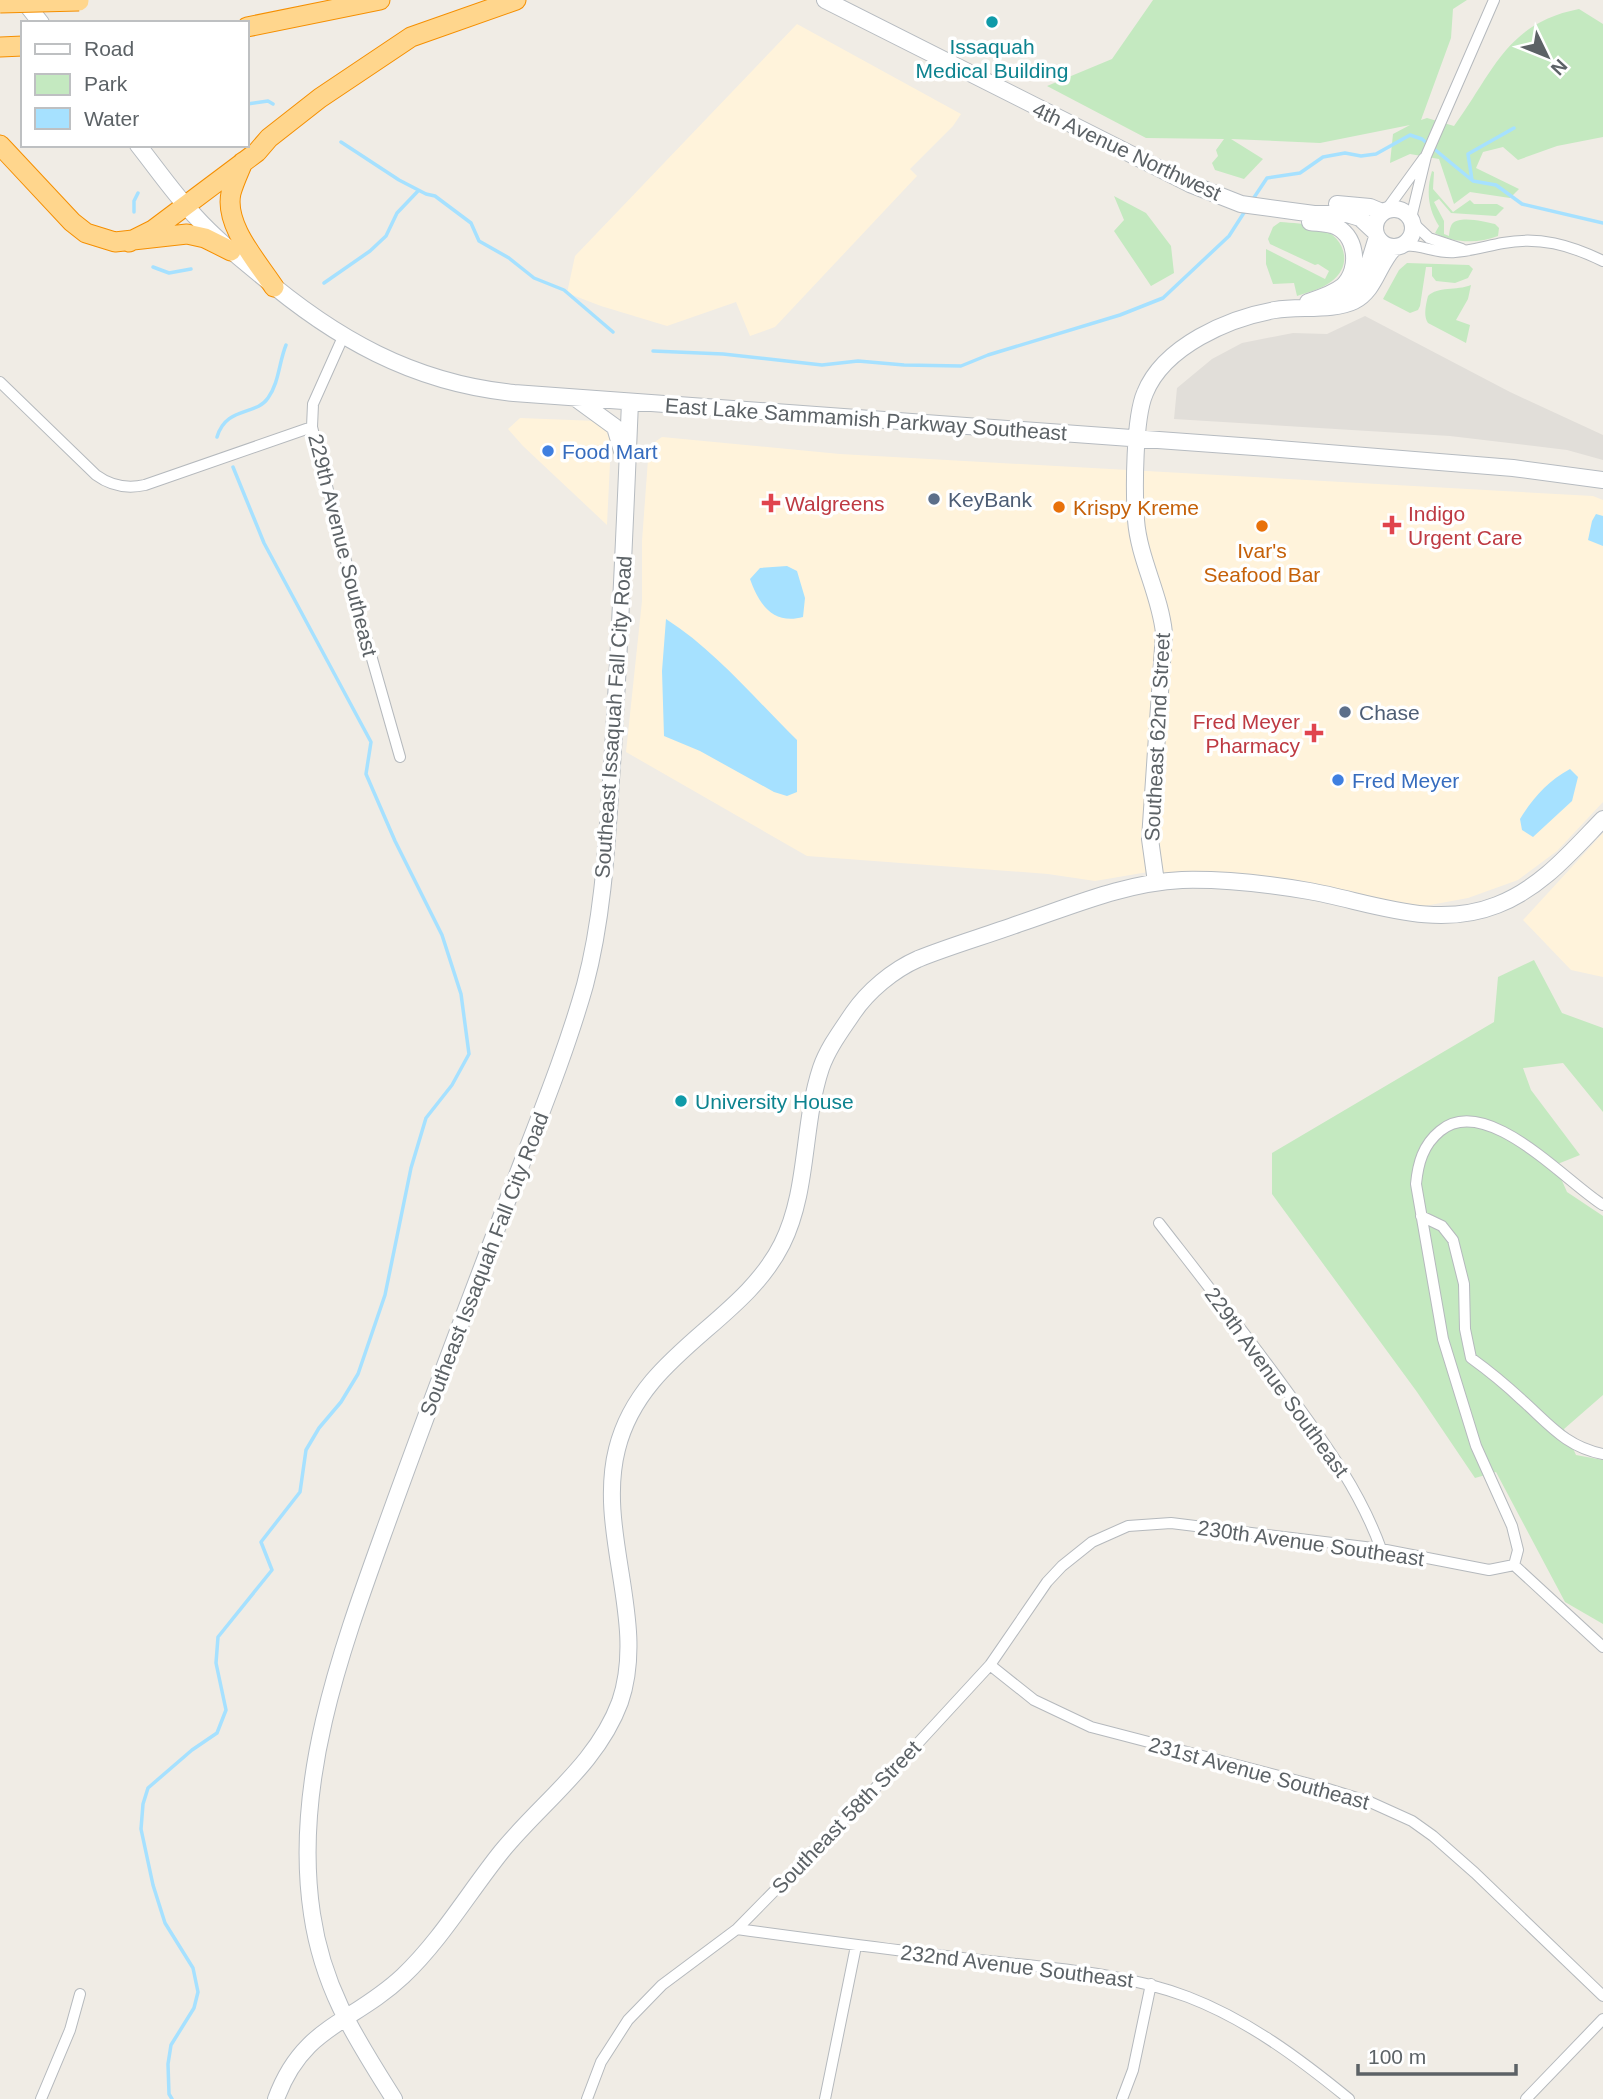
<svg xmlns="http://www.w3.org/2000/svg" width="1603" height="2099" font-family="Arial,sans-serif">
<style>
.commercial{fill:#fff3db}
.industrial{fill:#e1ded9}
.green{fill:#c4e9c0}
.water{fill:#a6e1ff}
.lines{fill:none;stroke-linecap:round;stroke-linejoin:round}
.stream{stroke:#a6e1ff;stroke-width:3.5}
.street-casing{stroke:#b5b9bd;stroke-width:12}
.secondary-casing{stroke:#b6bbc0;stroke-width:18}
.highway-casing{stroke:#f58f00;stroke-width:21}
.street{stroke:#fff;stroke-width:10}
.secondary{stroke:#fff;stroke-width:16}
.highway{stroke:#ffd68d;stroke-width:19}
.highway-bridge-casing{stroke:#f58f00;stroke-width:21;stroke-linecap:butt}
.highway-bridge{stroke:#ffd68d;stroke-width:19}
.culture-dot{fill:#0f9aa8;stroke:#fff;stroke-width:2.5}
.shop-dot{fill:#3f7fe0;stroke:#fff;stroke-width:2.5}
.service-dot{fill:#5c6f8a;stroke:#fff;stroke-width:2.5}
.health-dot{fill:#e0444e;stroke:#fff;stroke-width:2.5}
.food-dot{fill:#e8710a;stroke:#fff;stroke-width:2.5}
.labels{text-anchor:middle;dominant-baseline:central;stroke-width:7;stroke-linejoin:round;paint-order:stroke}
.culture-label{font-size:21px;fill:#0d838f;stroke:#fff}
.street-label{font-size:21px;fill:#5c6266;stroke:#fff}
.shop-label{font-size:21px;fill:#366cbe;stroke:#fff;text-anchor:start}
.service-label{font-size:21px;fill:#4e5e75;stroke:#fff;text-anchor:start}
.health-label{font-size:21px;fill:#be3a42;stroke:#fff;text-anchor:start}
.food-label{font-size:21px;fill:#c56008;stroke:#fff;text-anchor:start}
</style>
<rect width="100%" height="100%" fill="#f0ece5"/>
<!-- commercial -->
<path class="commercial" d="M797,24L961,114L953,126L910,169L917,176L775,327L750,336L736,302L667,326L601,306L567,293L575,256Z
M520,418L597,421L606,431L611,442L607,525L523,446L508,429Z
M662,437L840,454L1593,496L1603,500V802L1557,851L1518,880L1468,898L1403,910L1275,882L1148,872L1095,881L1048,874L807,856L626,752L642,601V541L649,446Z
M1603,833V977L1571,970L1523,920Z"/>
<!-- industrial -->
<path class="industrial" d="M1365,316L1510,392L1603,435V460L1567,450L1450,436L1174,419L1177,388L1212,359L1242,343L1293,333L1327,334Z"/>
<!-- green -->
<path class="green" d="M1153,0H1467L1453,9L1451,38L1421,120L1427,118L1454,126C1493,73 1506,23 1579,9L1603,24V137L1557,146L1518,160L1503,147L1483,152L1476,168L1519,189L1510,198L1470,192L1454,204L1439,159L1410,154L1390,163L1393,134L1410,125L1320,143L1231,139L1263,159L1244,179L1215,170L1212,163L1218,156L1216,150L1224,139L1146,138L1047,86L1112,59Z
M1432,171L1434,172L1433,189L1453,212L1470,200L1474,204H1497L1504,208L1496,216L1451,213L1439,199L1434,202L1444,221V234L1449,236C1449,233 1450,227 1452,224C1460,215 1485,222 1495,224L1499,228L1498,236C1478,244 1453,243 1435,233L1439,226C1428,209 1426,191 1432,171Z
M1114,196L1146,213L1171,246L1174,273L1151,286L1114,231L1124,220Z
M1280,222C1292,223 1306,223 1318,227C1343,235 1355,263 1332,281C1322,289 1309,292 1297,296L1294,283L1273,284L1266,264V249L1325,279L1329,271L1318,264L1315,265L1270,244L1268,239L1273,227Z
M1407,263L1469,265L1473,269L1468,278L1455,283L1436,281L1432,276V267H1426L1420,306L1418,310L1410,313L1383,299L1399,270Z
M1471,285L1468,299L1456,320L1470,325L1466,343L1428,323C1423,316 1426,304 1428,296C1438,286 1456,291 1471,285Z
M1534,960L1562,1013L1603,1028V1112L1563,1063L1523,1068L1531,1090L1580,1155L1555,1165L1567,1192L1603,1216V1395L1564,1429L1576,1455L1603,1460V1624L1565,1602L1496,1472L1475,1478L1417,1392L1272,1194V1153L1494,1022L1498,977Z"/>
<!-- water -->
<path class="water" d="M1596,514L1603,516V546L1588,540L1592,521Z
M787,566L797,571L805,598L803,617C774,625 759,605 750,579L760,568Z
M666,619C716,651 755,699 797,740V792L787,796L774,792L700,751L664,736L662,671Z
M1570,769L1578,777L1572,801L1533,837L1522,830L1520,819C1533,798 1548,781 1570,769Z"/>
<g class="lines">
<!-- stream -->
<path class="stream" d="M247,104L268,101L273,104
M341,142L399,180L426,194L435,196L471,223L479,241L509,258L534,278L564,290L613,332
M1472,180L1468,154L1514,128
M1251,202L1267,178L1300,173L1323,157L1345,153L1361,156L1376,154L1410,135L1422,139L1473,181L1496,185L1522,204L1603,223
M134,212V201L138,193
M153,267L169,273L191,269
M324,283L370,251L386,236L397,213L418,191
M653,351L723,354L822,365L858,361L904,365L961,366L988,355L1120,315L1163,298L1229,236L1247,208
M217,437C226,406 256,416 268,398C279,383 279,362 286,345
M172,2099L169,2094L168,2064L171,2045L194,2008L198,1992L193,1968L165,1923L153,1885L141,1829L143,1804L148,1788L192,1750L217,1733L226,1710L216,1663L218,1637L272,1570L261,1542L300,1492L306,1450L319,1428L341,1402L358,1374L385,1295L411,1168L426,1118L452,1085L469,1054L461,994L442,935L395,841L366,774L371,742L264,543L233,467"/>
<defs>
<path id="street" d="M1387,209L1424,158
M1411,218L1426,156L1494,0
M1413,223L1429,238L1462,249
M1401,246C1419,243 1436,254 1455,252C1471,251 1487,246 1503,243C1539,236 1570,245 1603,261
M343,337L313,404L312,427L361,620L400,757
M0,382L96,475C111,486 127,489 145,485L312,427
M1421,1216L1442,1226L1453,1240L1464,1284L1465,1329L1471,1358C1489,1371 1506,1385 1522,1400C1549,1424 1566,1447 1603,1454
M1159,1223C1204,1281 1249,1338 1292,1398C1327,1446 1361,1493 1381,1549
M1514,1565L1518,1550L1512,1526L1476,1446L1443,1339L1416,1184C1418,1163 1423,1145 1440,1131C1486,1092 1566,1182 1603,1205
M1514,1565L1603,1647
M990,1665L1034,1700L1091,1727L1325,1788L1370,1802L1412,1821L1433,1836L1475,1873L1603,1996
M737,1929C818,1940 899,1951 980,1960C1050,1968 1121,1972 1188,1997C1248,2020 1300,2059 1349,2099
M41,2099L70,2030L80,1994
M587,2099L601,2062L628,2020L662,1985L737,1929L896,1767L990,1665L1047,1582L1062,1566L1092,1542L1128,1526L1171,1523L1381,1549L1489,1570L1514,1565
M825,2099L856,1946
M1122,2099L1133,2070L1151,1984
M1526,2099L1603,2019"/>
<path id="secondary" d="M23,0L41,23
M825,0L1190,184L1241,204L1314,214H1347L1360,218L1375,232
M138,145C157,169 174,194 195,216C214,237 236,255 258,273C334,338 413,383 514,393L1268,448L1513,468L1603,480
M1337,204L1370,207L1382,212
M1375 228a19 19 0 1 1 38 0a19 19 0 1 1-38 0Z
M1342,298L1366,273L1377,237
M1308,302C1320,298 1333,294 1343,286C1361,269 1357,233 1332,225C1325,223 1317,223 1310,222
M578,400L615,427L622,451
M1156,882L1150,839L1164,633C1160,594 1139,559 1136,520C1134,491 1134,418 1145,393C1164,346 1229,318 1275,310C1298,306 1334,311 1354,301C1376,290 1378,263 1395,247
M276,2099C303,2025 352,2024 403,1976C441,1940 469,1892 502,1851C543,1801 597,1764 620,1702C648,1621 596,1532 617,1449C641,1353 742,1324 782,1244C809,1190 802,1125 821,1068C828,1048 841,1031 853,1013C868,991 893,970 918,959C950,946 985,936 1018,924C1072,906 1124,883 1182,880C1223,879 1268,884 1309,891C1371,902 1434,930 1497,905C1541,888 1571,852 1603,819
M394,2099C355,2037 323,1989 312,1914C292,1782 342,1648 386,1526C426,1415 468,1304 510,1194C536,1125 565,1056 585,985C604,914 607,838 612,765C620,644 625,523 630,402"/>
<path id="highway" d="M247,27L380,0
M0,47L23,46
M0,145L72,222L86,233L115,242L187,234L205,238L231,251
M243,162C239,172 234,182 231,193C224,225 257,261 274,287
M129,242L153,230L257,152L269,138L320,98L411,37L516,0"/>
</defs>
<!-- street casing -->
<use href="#street" class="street-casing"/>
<!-- secondary casing -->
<use href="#secondary" class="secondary-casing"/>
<!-- highway casing -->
<use href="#highway" class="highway-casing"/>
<!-- street -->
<use href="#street" class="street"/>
<!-- secondary -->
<use href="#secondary" class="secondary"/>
<!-- highway -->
<use href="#highway" class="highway"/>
<defs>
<path id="highway-bridge" d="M0,3L79,1"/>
</defs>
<!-- highway-bridge casing -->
<use href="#highway-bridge" class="highway-bridge-casing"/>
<!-- highway-bridge -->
<use href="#highway-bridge" class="highway-bridge"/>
</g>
<!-- markers -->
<g class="culture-dot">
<circle cx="992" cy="22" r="7"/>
<circle cx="681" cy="1101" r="7"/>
</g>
<g class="shop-dot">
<circle cx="548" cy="451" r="7"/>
<circle cx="1338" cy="780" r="7"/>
</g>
<g class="service-dot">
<circle cx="934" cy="499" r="7"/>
<circle cx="1345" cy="712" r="7"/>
</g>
<g class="health-dot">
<path d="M767.5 492.5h7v7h7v7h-7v7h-7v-7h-7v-7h7z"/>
<path d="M1388.5 514.5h7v7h7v7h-7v7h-7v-7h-7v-7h7z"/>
<path d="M1310.5 722.5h7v7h7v7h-7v7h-7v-7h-7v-7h7z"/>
</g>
<g class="food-dot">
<circle cx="1059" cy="507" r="7"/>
<circle cx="1262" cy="526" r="7"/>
</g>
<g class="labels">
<!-- culture labels -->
<g class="culture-label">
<text x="992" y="46">Issaquah<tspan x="992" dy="24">Medical Building</tspan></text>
<text x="695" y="1101" text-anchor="start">University House</text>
</g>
<!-- street labels -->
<g class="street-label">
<text transform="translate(1127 151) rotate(25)">4th Avenue Northwest</text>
<text transform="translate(866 419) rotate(4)">East Lake Sammamish Parkway Southeast</text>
<text transform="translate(343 545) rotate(76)">229th Avenue Southeast</text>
<text transform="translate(613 717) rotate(-86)">Southeast Issaquah Fall City Road</text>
<text transform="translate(1157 737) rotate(-87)">Southeast 62nd Street</text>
<text transform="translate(484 1264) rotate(-69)">Southeast Issaquah Fall City Road</text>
<text transform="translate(1277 1382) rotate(54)">229th Avenue Southeast</text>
<text transform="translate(1311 1543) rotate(8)">230th Avenue Southeast</text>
<text transform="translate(1259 1773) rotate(15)">231st Avenue Southeast</text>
<text transform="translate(846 1817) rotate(-46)">Southeast 58th Street</text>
<text transform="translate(1017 1966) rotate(7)">232nd Avenue Southeast</text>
</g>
<!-- shop labels -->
<g class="shop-label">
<text x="562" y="451">Food Mart</text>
<text x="1352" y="780">Fred Meyer</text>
</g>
<!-- service labels -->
<g class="service-label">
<text x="948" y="499">KeyBank</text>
<text x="1359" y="712">Chase</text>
</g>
<!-- health labels -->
<g class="health-label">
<text x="785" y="503">Walgreens</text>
<text x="1408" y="513">Indigo<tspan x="1408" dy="24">Urgent Care</tspan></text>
<text x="1300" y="721" text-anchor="end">Fred Meyer<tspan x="1300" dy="24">Pharmacy</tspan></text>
</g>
<!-- food labels -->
<g class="food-label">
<text x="1073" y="507">Krispy Kreme</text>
<text x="1262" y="550" text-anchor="middle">Ivar's<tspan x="1262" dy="24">Seafood Bar</tspan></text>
</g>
</g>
<!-- legend -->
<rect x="21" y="21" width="228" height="126" fill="#ffffff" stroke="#bec0c2" stroke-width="2"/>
<rect x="35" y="44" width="35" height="10" fill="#ffffff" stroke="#bec0c2" stroke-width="2"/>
<text x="84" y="56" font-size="21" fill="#5c6266">Road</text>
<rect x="35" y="74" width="35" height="21" fill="#c4e9c0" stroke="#bec0c2" stroke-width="2"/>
<text x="84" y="91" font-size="21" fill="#5c6266">Park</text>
<rect x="35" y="108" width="35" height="21" fill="#a6e1ff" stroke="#bec0c2" stroke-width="2"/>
<text x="84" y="126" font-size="21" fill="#5c6266">Water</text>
<!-- north arrow -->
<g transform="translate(1547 56) rotate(133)" stroke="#ffffff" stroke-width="5" paint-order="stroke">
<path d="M0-5L12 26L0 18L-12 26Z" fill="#5c6266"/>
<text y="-10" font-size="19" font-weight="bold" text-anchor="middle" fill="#5c6266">N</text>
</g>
<!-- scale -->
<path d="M1358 2064v10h158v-10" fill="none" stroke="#5c6266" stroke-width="3.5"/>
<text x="1368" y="2064" font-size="21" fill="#5c6266" stroke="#ffffff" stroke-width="5" paint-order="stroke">100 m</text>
</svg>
